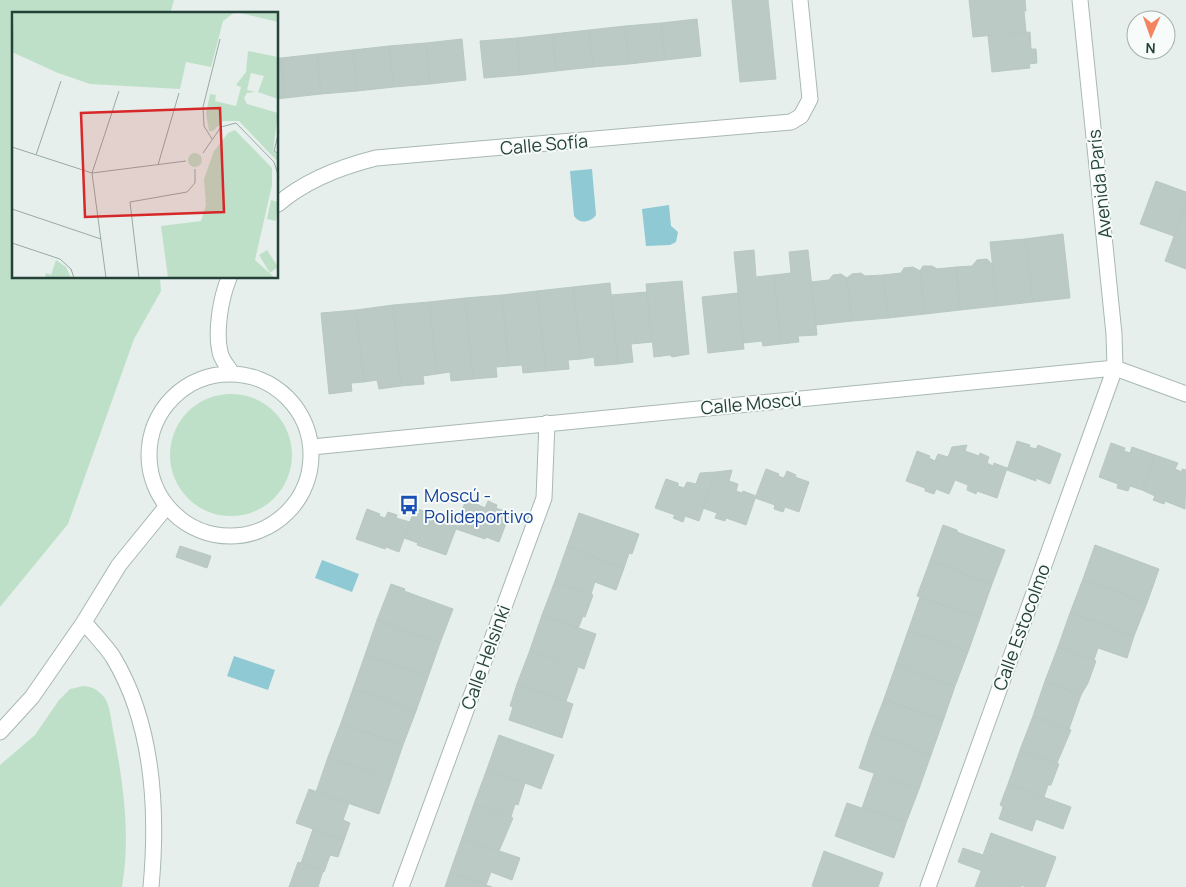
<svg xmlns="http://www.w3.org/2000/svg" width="1186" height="887" font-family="Manrope,sans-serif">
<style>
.green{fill:#bfe0c8}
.water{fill:#8ec9d4}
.building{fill:#bbcac4;stroke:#b8c9c2}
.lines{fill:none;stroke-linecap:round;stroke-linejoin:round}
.minor-casing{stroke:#a8b8b2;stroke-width:17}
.minor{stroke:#fff;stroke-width:15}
.labels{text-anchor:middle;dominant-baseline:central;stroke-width:4;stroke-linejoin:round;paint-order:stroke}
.street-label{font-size:18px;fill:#24423a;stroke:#f7fbf9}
.transit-label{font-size:18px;fill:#164399;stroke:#f7fbf9;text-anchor:start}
.inset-road{fill:none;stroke:#98aaa4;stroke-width:1}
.view{fill:#d62828;fill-opacity:0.15;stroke:#d62828;stroke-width:2.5}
.inset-edge{fill:none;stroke:#24423a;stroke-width:2.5}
</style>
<rect width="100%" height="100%" fill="#e6efeb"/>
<!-- green -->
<path class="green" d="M0,0H174L170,14H14V278H160L161,291L134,339L68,524L0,607Z
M170 455a61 61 0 1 1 122 0a61 61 0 1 1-122 0Z
M84,686C93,687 98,690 104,697C110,704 111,720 113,730C123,782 131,834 122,887H0V765L35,735L59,700L70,689Z"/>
<!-- water -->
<path class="water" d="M592,169L596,215C591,222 580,225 574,216L570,171Z
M669,205L671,226L678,232L676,242L670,245L646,246L642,209Z
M322,560L359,574L352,592L315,578Z
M234,656L275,670L268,690L227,676Z"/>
<!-- building -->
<path class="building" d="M732,0H768L776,79L740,82Z
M969,0H1025L1026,11H1024L1026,32L973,37Z
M697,19L701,56L665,60L661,23Z
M661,23L665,60L629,64L625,26Z
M625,26L629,64L593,67L589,30Z
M589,30L593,67L556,71L553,34Z
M1030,32L1031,49H1036L1037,63L1029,64L1030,68L992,72L988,36Z
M553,34L556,71L520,75L517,38Z
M517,38L520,75L484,78L480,41Z
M462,39L466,80L430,84L426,43Z
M426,43L430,84L394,87L389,46Z
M389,46L394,87L357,91L353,50Z
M353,50L357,91L321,94L317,54Z
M317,54L321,94L285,98L281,58Z
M278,58H281L285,98L278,99Z
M1156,181L1186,192V204L1174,236L1140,224Z
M1186,203V269L1165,261Z
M1063,234L1070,298L1033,302L1025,239Z
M1025,239L1033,302L997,306L990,242Z
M754,250L756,277L774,275L781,344L763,346L762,341L743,343L734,252Z
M808,250L817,335L798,336L799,342L781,344L774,275L791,273L789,252Z
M987,259L992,264L997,306L960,310L956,267L972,266L977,260Z
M923,266H932L937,269L956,267L960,310L925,314L920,271Z
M913,267L920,271L925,314L888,318L883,275L901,273L904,268Z
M861,273L865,276L883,275L888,318L852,321L847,278L852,274Z
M841,274L847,278L852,321L816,325L811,282L829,280L833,275Z
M682,281L689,354L672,357L670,355L654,357L646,284Z
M610,283L618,364L595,366L594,357L581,359L573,287Z
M573,287L581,359L568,360L569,369L546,371L537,291Z
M537,291L546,371L523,373L522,365L509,366L502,295Z
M647,292L652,342L631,344L633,362L618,364L611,295Z
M738,293L744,349L708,353L702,297Z
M502,295L509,366L496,367L497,377L473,379L465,298Z
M465,298L473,379L451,381L450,372L437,374L429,302Z
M429,302L437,374L423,376L424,384L401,386L393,305Z
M393,305L401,386L379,389L377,380L364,382L356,310Z
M356,310L364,382L351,383L352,391L329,394L321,313Z
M1017,441L1030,445L1029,447L1036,449L1038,445L1061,454L1050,484L1036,478V481L1007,470Z
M1111,443L1125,448L1124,451L1130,453L1132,447L1155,455L1142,490L1130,486L1128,491L1117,488L1118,484L1099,477Z
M967,445L965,451L979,456L980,453L989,457L987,463L993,466L994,463L1007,468L997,498L977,491L976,494L967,490L968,485L955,480L949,494L936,489L934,494L925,491V488L906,481L917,451L930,456L929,458L935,461L938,454L948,457L952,447Z
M1155,455L1178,463L1175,469L1182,472V469L1186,470L1185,509L1165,501L1164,504L1153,500L1155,496L1142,490Z
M766,469L779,474L778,476L784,478L787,471L796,475L795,477L809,482L799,512L785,507L783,512L774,509L775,505L755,498Z
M732,470L729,481L738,484L736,491L742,493L743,491L756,496L746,525L726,518L725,521L715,518L717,513L703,508L716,472Z
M716,472L699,521L685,516L683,522L673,518L675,515L655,508L666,479L678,483V486L684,488L687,482L696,484L700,473Z
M466,499L485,508L488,501L497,505L496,508L510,513L499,542L486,537L485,539L456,529Z
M415,508L429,513V511L439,514L437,521L443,524L444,522L457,526L446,555L417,545L418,543L404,538Z
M367,509L380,514L379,516L385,518L388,512L397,515L396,518L410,522L399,552L386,547L385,549L356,539Z
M579,513L639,534L632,554L629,553L624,568L567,547Z
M943,525L957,530V532L1005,550L992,584L930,561Z
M1095,545L1159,569L1147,603L1083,579Z
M180,546L211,556L207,568L176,557Z
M567,547L624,568L616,590L595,582L591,594L555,581Z
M930,561L992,584L980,618L917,596Z
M1083,579L1147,603L1134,636L1070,613Z
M555,581L593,595L585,617L583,616L578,629L542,615Z
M391,584L405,589L404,591L453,609L440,643L377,620Z
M920,597L980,618L968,652L908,631Z
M1070,613L1134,636L1127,658L1098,648L1094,660L1058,647Z
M542,615L596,634L584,669L530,650Z
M377,620L440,643L428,677L365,655Z
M908,631L968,652L955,686L896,665Z
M1058,647L1096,661L1088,683L1081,695L1045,681Z
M530,650L578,668L566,701L517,684Z
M365,655L428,677L416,711L353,689Z
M896,665L955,686L943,721L884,699Z
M1045,681L1081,695L1069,729L1033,716Z
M517,684L573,704L562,738L509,720L513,707L510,706Z
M353,689L416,711L403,745L341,723Z
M884,699L943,721L931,755L871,733Z
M1033,716L1071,730L1057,763L1020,750Z
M341,723L403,745L391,780L328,757Z
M871,733L931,755L919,789L859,768Z
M499,735L554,755L541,789L487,769Z
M1020,750L1059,764L1051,785H1048L1044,797L1008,784Z
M328,757L391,780L379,814L316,792Z
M487,769L525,783L518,805L515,804L511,817L474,804Z
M874,774L919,789L906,823L862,808Z
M1008,784L1071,807L1063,829L1036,819L1032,831L999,819L1003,807L1000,805Z
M309,789L349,803L343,820L350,823L344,840L296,823Z
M847,803L906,823L894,858L835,836Z
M474,804L513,818L499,851L462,838Z
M313,829L344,840L338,857L330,855L324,872L301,863Z
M991,833L1056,857L1045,887H1026L958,862L963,848L983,855Z
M462,838L520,858L512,880L491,872L486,885L450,872Z
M824,851L883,873L878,887H816L812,886Z
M298,862L323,871L318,887H289Z
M981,871L1021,885V887H975Z
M450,872L486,885L492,887H445Z"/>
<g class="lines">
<defs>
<path id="minor" d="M278,204C306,180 340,167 376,158L791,122L801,116L810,99L800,0
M229,278C221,297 215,331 220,352C221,359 228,367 232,373
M149 455a81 81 0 1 1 162 0a81 81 0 1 1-162 0Z
M312,447L1115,368L1186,394
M84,622C93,633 105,645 113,657C154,725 158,810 151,887
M0,732L32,697L84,622L119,565L167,506
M401,887L544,498L547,423
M928,887L1115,368L1114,334L1080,0"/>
</defs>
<!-- minor casing -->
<use href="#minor" class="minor-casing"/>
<!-- minor -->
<use href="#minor" class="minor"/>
</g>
<!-- icons -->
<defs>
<symbol id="bus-bare" viewBox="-9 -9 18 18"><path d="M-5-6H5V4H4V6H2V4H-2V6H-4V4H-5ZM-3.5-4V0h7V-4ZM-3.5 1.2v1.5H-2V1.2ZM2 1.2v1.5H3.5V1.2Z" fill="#1a4fb4" stroke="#f7fbf9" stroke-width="2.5" paint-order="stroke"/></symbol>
</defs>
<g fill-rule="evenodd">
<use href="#bus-bare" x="395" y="491" width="28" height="28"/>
</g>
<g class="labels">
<!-- street labels -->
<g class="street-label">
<text transform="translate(544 144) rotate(-5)">Calle Sofía</text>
<text transform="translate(1099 184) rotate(-96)">Avenida París</text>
<text transform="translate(751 403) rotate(-5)">Calle Moscú</text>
<text transform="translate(1021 627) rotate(-70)">Calle Estocolmo</text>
<text transform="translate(485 657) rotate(-70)">Calle Helsinki</text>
</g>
<!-- transit labels -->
<g class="transit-label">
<text x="424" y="495">Moscú -<tspan x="424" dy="21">Polideportivo</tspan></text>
</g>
</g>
<!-- overview -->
<g transform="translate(12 12)">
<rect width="266" height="266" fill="#e6efeb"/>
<path d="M2,0H223L211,9L199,55L174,50L168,77L78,72L46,61L0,40ZM226,0H266V10L228,1ZM236,39L266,45V87L246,80L252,64L239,61L235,78L243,80L235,81L232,86L235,92L266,101L261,139L266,143V150L227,109H211L201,119H197L194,101L198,82L204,83L203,89L224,94L229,75L224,73L234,60ZM223,118L260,156V173L243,248L263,266H156L149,214L189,209L194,193L192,167L202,139L216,121ZM176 148a7 7 0 1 1 14 0a7 7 0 1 1-14 0ZM259,188L266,190L264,209L255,207ZM255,238L266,255L258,261L247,243ZM44,248L54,255L59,266H33L34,261L39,263Z" fill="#bfe0c8"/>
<path class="inset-road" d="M267,119L262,139L267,142M200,127L192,114L191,95L208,27M0,135L80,161L174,149M191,141L209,115L224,111L262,150L267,166M24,143L49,69M146,153L167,81M0,197L89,227M0,231L48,247L59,257L62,266M94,266L80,161L107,79M127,266L118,190L175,180L183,171V157"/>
<path class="view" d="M208,96L212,200L73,205L69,101Z"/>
<rect width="266" height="266" class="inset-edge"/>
</g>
<!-- north arrow -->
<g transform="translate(1151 35) rotate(182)"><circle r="24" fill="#f7fbf9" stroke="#a3b1ad"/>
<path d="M0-4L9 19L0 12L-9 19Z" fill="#f4845f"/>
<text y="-8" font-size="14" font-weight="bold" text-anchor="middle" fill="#24423a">N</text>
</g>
</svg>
